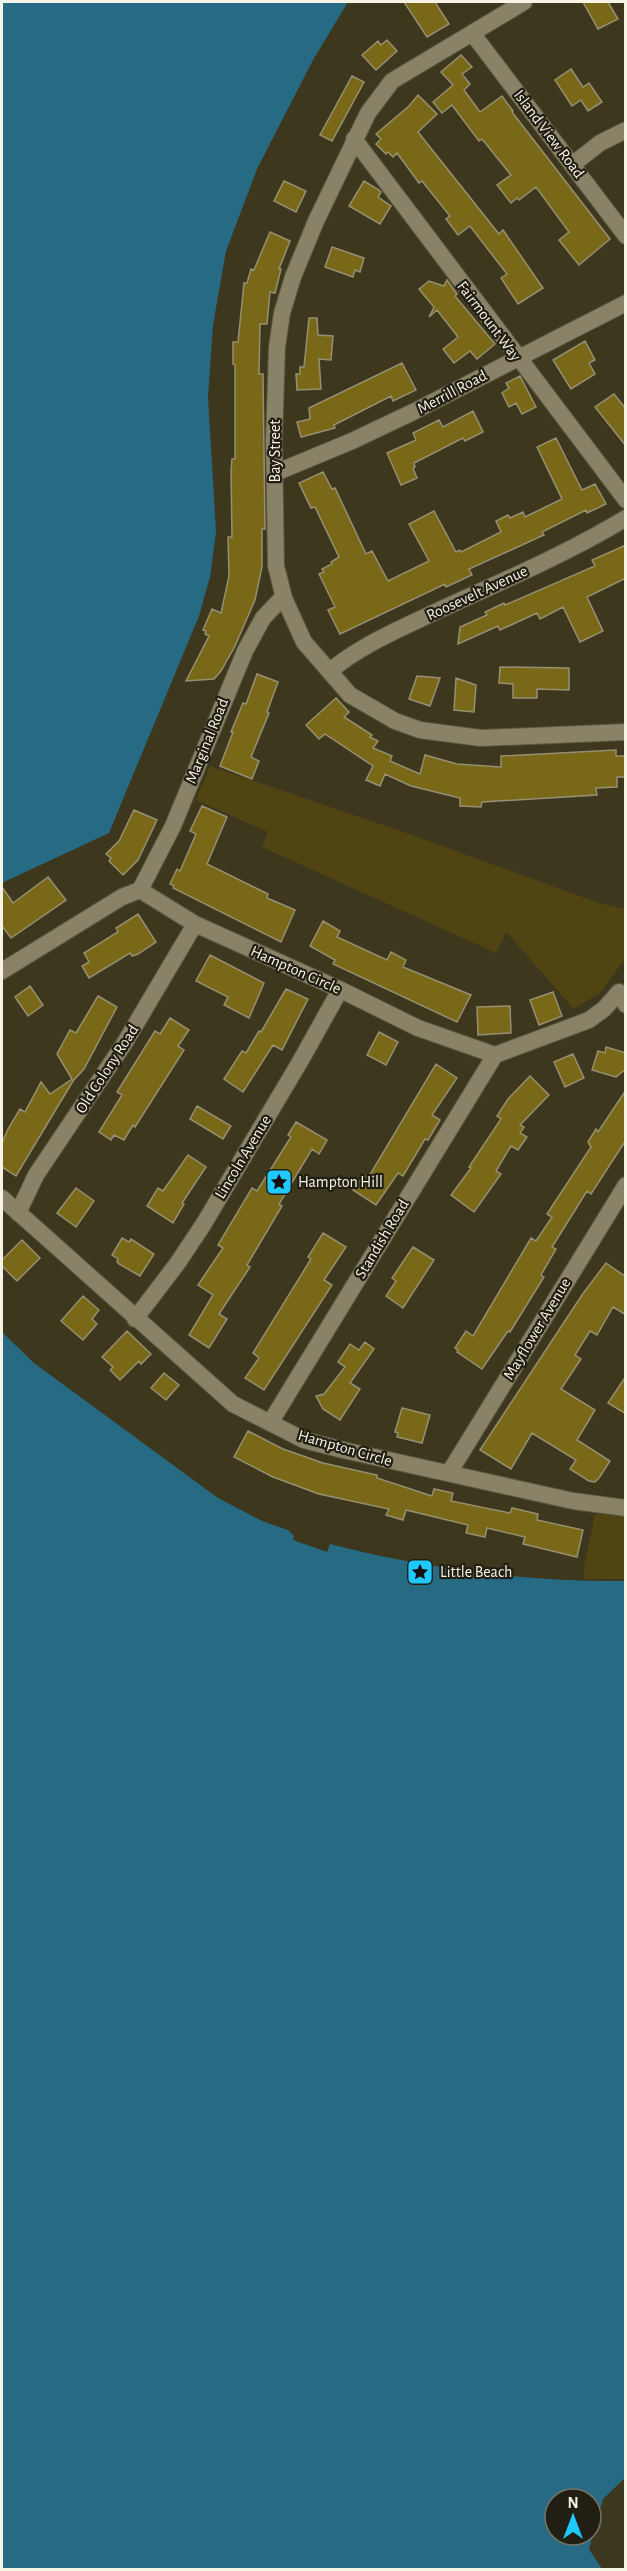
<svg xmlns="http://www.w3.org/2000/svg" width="627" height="2571" font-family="'Alegreya Sans',sans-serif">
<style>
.green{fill:#504413}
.water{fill:#266a83;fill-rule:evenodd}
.building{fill:#7a6819;stroke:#968f72;stroke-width:1.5}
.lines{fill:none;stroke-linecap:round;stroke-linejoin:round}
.street-casing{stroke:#5b563f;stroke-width:18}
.street{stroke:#898266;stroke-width:16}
.labels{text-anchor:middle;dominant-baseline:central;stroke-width:4.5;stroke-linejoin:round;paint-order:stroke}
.street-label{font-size:16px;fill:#f8f4e5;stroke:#211e13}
.poi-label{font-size:16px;fill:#f8f4e5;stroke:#211e13;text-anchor:start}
</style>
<rect width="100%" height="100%" fill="#3d371d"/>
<!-- green -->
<path class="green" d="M210,766L395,829L599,903L625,909V959L600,993L574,1009L506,932L496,953L262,847L268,832L196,800Z
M595,1514L625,1516V1579H584V1568Z"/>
<!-- water -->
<path class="water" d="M2,2H348L313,60L257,169L226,251L213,325L208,397L216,532L210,577L199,616L109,833L2,883Z
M2,1332L34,1363L218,1498L262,1521L288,1530L294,1536L293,1540L327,1552L330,1544C427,1569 525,1582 625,1581L626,2477L603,2499L589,2549L602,2569H2ZM555,2499H591V2535H555Z"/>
<!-- building -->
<path class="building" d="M404,2H435L449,24L427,37Z
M583,2H608L618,19L598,29Z
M387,40L397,51L376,70L362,55L378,41L381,45Z
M461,55L472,67L462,74L470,84L464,90L480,112L502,96L513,111L512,112L610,239L579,265L559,240L569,232L536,187L519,200L517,198L511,203L497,185L511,175L482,139L479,141L452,105L442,113L433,102L453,85L441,72Z
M571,69L583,87L589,83L602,102L588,111L581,100L572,106L555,80Z
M352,76L364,82L332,141L320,135Z
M418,95L437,114L418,132L499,234L503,230L543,288L518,304L501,278L507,274L470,226L458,235L446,219L450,216L422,181L419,183L397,153L393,157L388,152L386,154L376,144L381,139L376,134L409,106Z
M284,181L306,191L296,212L274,201Z
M364,181L379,190L381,192L378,197L391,206L380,224L349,206Z
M270,232L290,241L279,269H281L275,293L270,292L267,324H260L259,374H263L265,529H262V567L255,600L235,646L221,671L214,679L186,681L209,636L205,634L206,631L203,630L212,609L221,613L229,576L228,537H232L231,471L232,459H235V365L233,364V342H238L244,283H247L251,269L254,270Z
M332,247L364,258L360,272L355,270L353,277L325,267Z
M447,280L457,294L455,296L495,344L477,359L470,351L454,363L443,349L458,337L437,310L429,317L434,307L419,289L429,281L444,286Z
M309,318H317L318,335L333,336L331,360L319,359L321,389L297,390L296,374H300V367H304Z
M585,341L595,360L589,363L595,374L571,389L553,360Z
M402,363L416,390L393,401L391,396L334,425L335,428L301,437L297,422L310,419L309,408Z
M520,376L536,407L522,414L516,403L509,407L502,393L509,388L506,383Z
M614,394L626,409V446L595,407Z
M473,411L483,432L465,441L463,438L414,463L415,467L413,468L417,478L401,485L387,453L416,440L413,433L439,420L443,427Z
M556,438L582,490L595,484L606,504L587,513L586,510L542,532L544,535L469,569L472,575L446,587L445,584L340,634L328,610L335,607L319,574L324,572L322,569L332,564L331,562L339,557L315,507L311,508L299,483L323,472L332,489L335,488L366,554L372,551L388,581L429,561L409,524L434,511L456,552L460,550L461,552L501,532L496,521L508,515L510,518L523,512L525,517L562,499L537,447Z
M626,545V578L587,597L603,631L580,642L563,607L540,619L537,613L500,630L498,626L458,644L460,627L487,615L485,612L504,603L505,605L595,566L592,560Z
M500,667L569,668V690L537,689V698H513V684L499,683Z
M257,674L278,682L267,712L269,713L251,757L259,761L252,779L220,766L233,732H231L243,703L246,704Z
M417,676L440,678L430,706L409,699Z
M456,678L476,685L474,712L454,710Z
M336,698L349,712L344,717L372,735L370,737L378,741L373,748L392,756L390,761L420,774L425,755L457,764L501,767V756L616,750V756H626V777H617V787L596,788L597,795L482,802L481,807L460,806V798L411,786L385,774L380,786L366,780L373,766L325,734L319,739L306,725Z
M202,806L227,817L207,864L268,894L267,898L295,910L281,942L173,888L174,886L170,884L177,869L180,871L196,834L190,831Z
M134,810L157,820L138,860L123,875L109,861L111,858L106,854L119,841Z
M48,877L66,900L11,938L2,926V887L13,903Z
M138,914L156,942L138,954L132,956L130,953L89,978L82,966L89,962L84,953L118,932L116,928Z
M323,921L340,931L337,937L387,960L391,952L406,960L403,967L471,995L457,1022L333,964L335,960L310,946Z
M210,955L264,983L249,1018L224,1005L228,997L196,981Z
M30,986L43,1005L28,1016L15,997Z
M286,989L308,999L282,1050L273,1045L243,1092L224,1079L242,1051L246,1053L259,1031L261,1032Z
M553,992L562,1016L539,1025L530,1000Z
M98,996L117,1007L84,1069L73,1081L16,1176L2,1167V1143L8,1129L20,1109L25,1112L41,1082L50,1094L72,1079L57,1054L70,1030L76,1033Z
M510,1006L511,1033L478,1035L477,1007Z
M170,1018L189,1030L178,1046L184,1050L135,1127L133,1125L124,1140L114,1135L111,1140L99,1132L122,1095L117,1092L155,1031L160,1034Z
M379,1032L398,1042L386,1065L367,1055Z
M606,1047L626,1053V1069L616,1077L592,1070L598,1051L605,1053Z
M573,1054L584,1078L565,1087L554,1062Z
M436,1064L457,1078L432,1115L440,1120L428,1140L425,1139L403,1176L398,1173L376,1205L353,1190L364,1175L368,1178Z
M530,1076L549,1095L520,1125L524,1127L520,1133L527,1137L518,1150L511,1146L496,1171L501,1174L474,1212L451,1195L471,1168L469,1167L501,1119L497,1116L508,1099Z
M626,1090V1140L591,1194L587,1191L552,1247L556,1249L541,1275L544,1277L510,1332L508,1331L482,1369L457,1352L458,1350L455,1348L466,1331L473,1336L531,1238L536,1241L552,1217L547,1214L591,1147L588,1142L596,1129L598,1132Z
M197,1106L231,1126L223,1139L190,1119Z
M296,1122L327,1140L319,1154L312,1149L279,1204L282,1206L247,1265L250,1267L219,1314L227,1319L209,1348L189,1335L213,1295L198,1285L223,1248L218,1245L252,1188L257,1191L291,1137L288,1135Z
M188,1155L206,1167L182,1203L184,1204L173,1223L147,1206L158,1188L163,1191Z
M76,1188L94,1201L76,1227L57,1213Z
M323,1233L346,1247L324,1280L332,1285L264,1390L245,1378L259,1358L253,1353L311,1259L308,1257Z
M122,1238L129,1242L131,1239L154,1254L140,1276L119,1264L117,1262L118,1259L112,1255Z
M22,1240L40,1258L17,1281L2,1266V1260Z
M413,1247L434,1260L403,1308L386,1296L396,1281L392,1278Z
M606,1263L626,1277V1315L613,1307L597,1335L590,1331L575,1355L581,1359L561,1389L595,1410L577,1440L610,1461L599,1478L595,1482L589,1481L570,1469L576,1460L532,1433L511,1469L480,1450L582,1295Z
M83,1296L99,1310L92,1319L97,1324L83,1340L61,1321Z
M127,1331L151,1354L141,1364L139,1361L120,1380L110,1370L113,1367L102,1357Z
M365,1342L374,1349L350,1383L360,1389L340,1420L323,1409L316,1396L324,1394L345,1367L338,1362L350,1344L359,1350Z
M164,1373L179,1385L166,1400L151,1388Z
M626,1376V1414L608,1403Z
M402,1408L430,1415L422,1443L397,1437L398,1433L395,1432Z
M248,1431L283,1449L323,1463L377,1475V1478L432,1496L434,1489L453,1493L451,1501L510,1513L512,1508L538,1514L537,1520L583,1530L577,1557L523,1544L525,1537L487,1528L485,1537L466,1533L468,1525L406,1510L403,1520L386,1515L389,1509L319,1494L273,1477L234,1457Z"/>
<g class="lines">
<defs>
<path id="street" d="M524,2L392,81L368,113L316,221L293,277L282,313L277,347L274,440L276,566L284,598L304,642L350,695L395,721L420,730L481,738L626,732
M472,33L626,236
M354,139L626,500
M572,165L600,143L626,130
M275,473L352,441L413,412L626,303
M330,671C361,645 398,630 433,613C498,583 565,555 626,518
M140,890L173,826L245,651L263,618L283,597
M2,971L122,897L140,890L195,924L341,990L418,1028L495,1055L589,1020L604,1009L619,992L626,1005
M2,1198L233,1404L304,1440L343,1450L573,1501L626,1508
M18,1213L36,1175L124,1044L195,924
M135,1319L177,1264L203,1225L301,1060L340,990
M270,1423L495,1055
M449,1473L626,1185"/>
</defs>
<!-- street casing -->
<use href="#street" class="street-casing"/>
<!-- street -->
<use href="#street" class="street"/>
</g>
<!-- icons -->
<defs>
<symbol id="sight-square" viewBox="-11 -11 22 22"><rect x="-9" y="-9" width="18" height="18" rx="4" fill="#1fc9fd" stroke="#211e13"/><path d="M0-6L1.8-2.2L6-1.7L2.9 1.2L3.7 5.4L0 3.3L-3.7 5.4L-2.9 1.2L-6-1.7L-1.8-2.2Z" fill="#111"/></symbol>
</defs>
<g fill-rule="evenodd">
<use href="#sight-square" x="264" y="1167" width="30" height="30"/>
<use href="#sight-square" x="405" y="1557" width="30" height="30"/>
</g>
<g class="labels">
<!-- street labels -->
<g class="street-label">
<text transform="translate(549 134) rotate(53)">Island View Road</text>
<text transform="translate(489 321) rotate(53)">Fairmount Way</text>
<text transform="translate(452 392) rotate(-28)">Merrill Road</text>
<text transform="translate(275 451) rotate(-90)">Bay Street</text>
<text transform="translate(477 593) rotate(-25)">Roosevelt Avenue</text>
<text transform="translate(207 741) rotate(-68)">Marginal Road</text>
<text transform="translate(296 970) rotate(24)">Hampton Circle</text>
<text transform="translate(107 1069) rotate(-57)">Old Colony Road</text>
<text transform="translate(243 1157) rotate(-59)">Lincoln Avenue</text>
<text transform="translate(382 1239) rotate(-59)">Standish Road</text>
<text transform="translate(537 1329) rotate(-59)">Mayflower Avenue</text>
<text transform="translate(345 1448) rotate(16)">Hampton Circle</text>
</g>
<!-- poi labels -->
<g class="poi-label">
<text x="298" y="1182">Hampton Hill</text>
<text x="440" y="1572">Little Beach</text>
</g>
</g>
<!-- border -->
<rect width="627" height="2571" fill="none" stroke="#f8f4e5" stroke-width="6"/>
<!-- north arrow -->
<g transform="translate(573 2517)"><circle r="28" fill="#211e13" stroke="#777467" stroke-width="1.5"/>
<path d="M0-4.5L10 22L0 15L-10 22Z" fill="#1fc9fd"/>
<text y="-9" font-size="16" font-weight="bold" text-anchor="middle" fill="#f8f4e5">N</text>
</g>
</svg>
